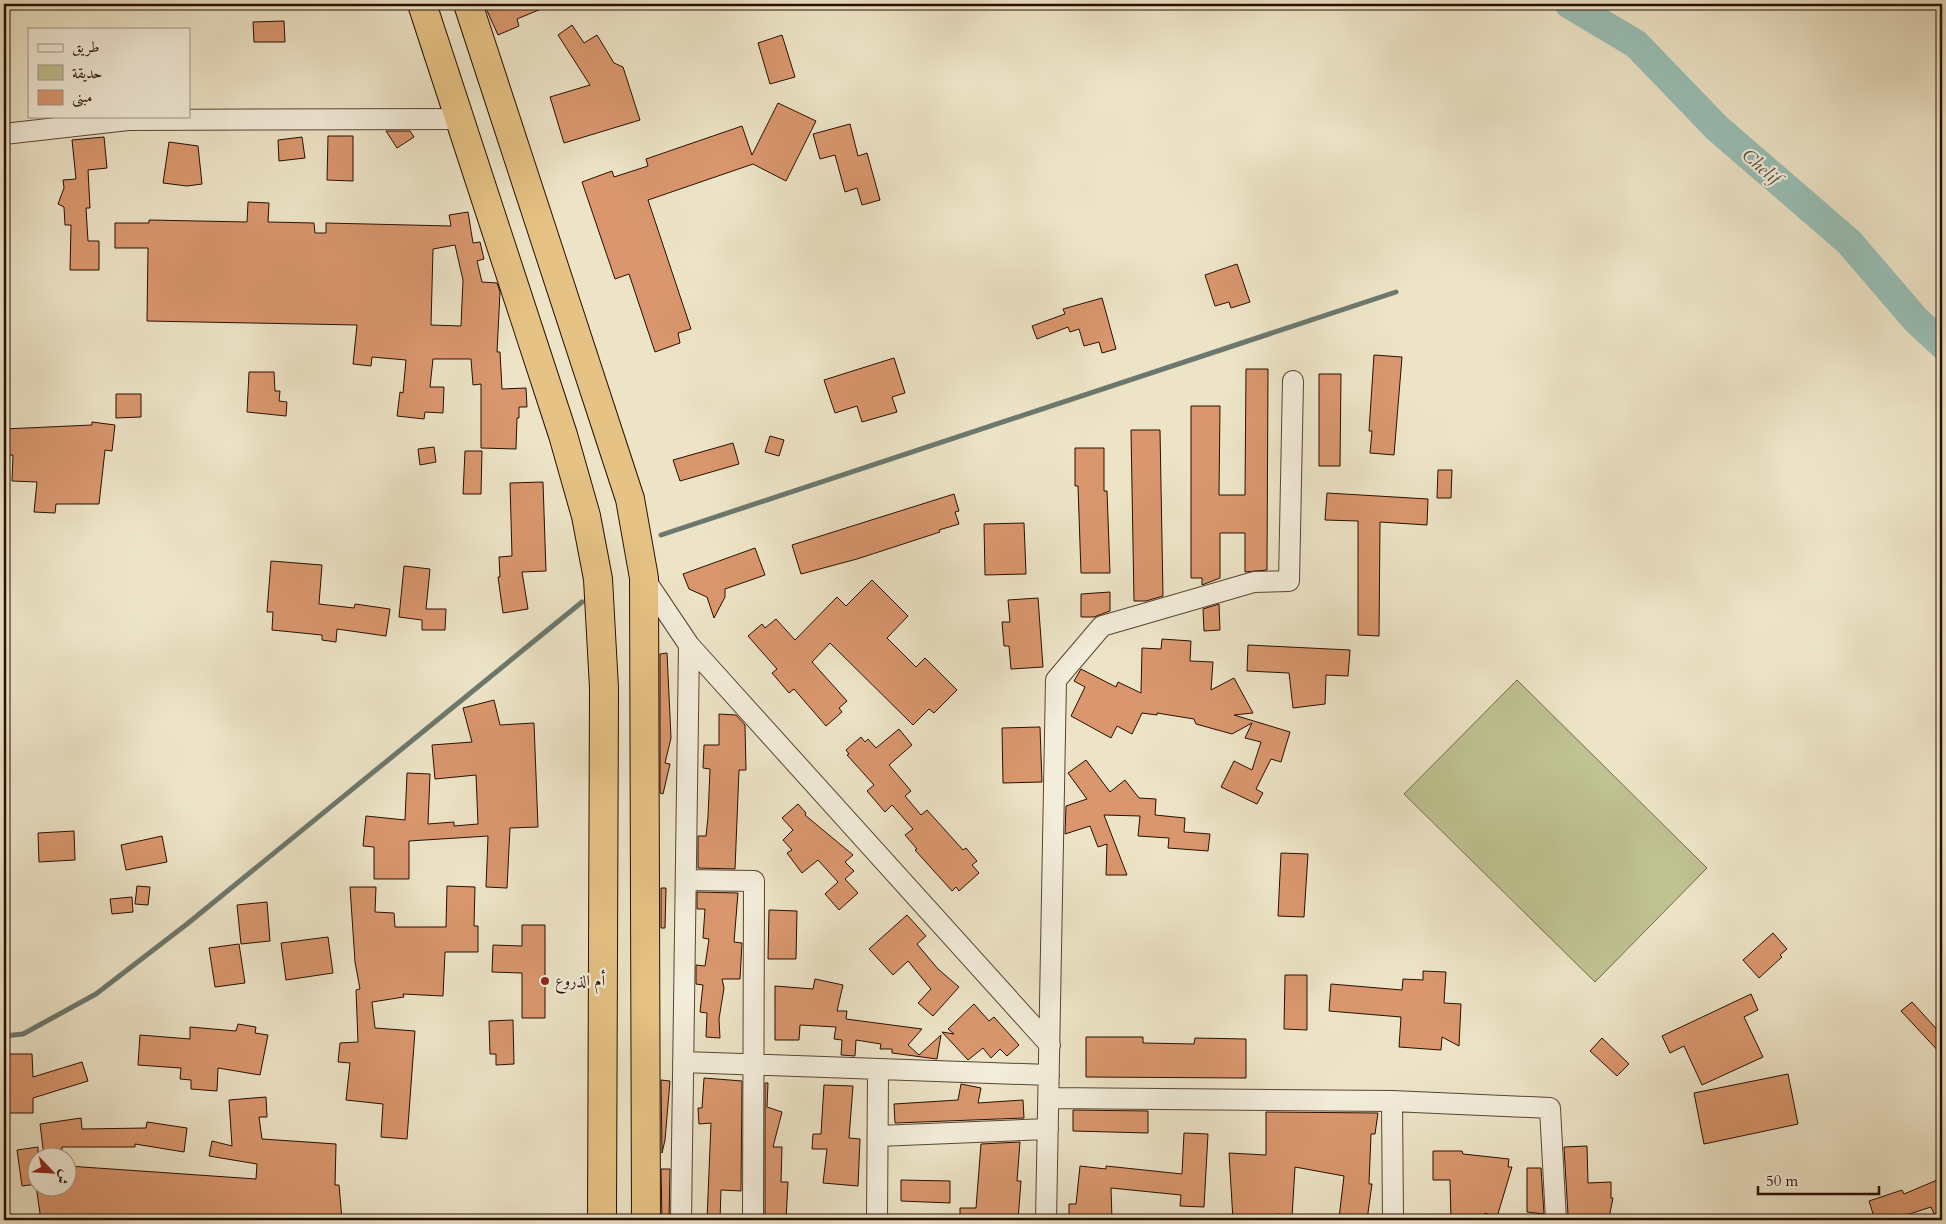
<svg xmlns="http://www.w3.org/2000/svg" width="1946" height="1224" font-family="Cardo,Amiri,serif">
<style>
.green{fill:#bfc291;stroke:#746848}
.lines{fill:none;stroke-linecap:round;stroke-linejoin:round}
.stream{stroke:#6c786d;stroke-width:5}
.river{stroke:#99bfb6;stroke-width:29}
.building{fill:#da976e;stroke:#280e00;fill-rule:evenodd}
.minor-casing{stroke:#594432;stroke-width:22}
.trunk-casing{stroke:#280e00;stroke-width:30}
.minor{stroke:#f3eddb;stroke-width:20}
.trunk{stroke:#e6c284;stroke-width:28}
.poi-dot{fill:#8f2418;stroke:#f3eddb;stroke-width:2}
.labels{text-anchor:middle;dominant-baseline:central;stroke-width:4.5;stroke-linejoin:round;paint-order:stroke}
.poi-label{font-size:16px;fill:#280e00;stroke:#f3eddb;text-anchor:start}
.water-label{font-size:18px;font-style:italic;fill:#504c40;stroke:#f3eddb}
</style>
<rect width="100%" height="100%" fill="#ede4c7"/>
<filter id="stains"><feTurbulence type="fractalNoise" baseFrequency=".004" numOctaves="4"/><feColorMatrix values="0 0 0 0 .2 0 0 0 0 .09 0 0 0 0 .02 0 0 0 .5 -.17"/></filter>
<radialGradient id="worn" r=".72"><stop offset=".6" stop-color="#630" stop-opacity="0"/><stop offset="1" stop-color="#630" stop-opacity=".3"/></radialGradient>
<!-- green -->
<path class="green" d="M1517,680L1707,868L1595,982L1404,794Z"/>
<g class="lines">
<!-- stream -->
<path class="stream" d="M661,535L1396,292
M4,1036L23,1034L96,994L187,924L582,602"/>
<!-- river -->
<path class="river" d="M1569,4L1636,44L1717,128L1849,242L1916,320L1942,344"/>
</g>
<!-- building -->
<path class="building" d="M484,4H553L517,19L519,26L498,35Z
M284,21L285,42H254L253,22Z
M572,25L584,43L597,35L614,63L623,67L640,120L564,143L550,97L590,85L558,35Z
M782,35L795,77L770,84L758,43Z
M778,103L816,121L786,181L753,164L648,200L691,329L678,333L680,343L655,352L629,274L615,279L582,182L612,171L614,177L648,166L646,159L742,126L752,155Z
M850,124L858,156L867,153L880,200L862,205L857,188L845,192L835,155L820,159L813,134Z
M386,131H410L414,137L397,148Z
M328,136H353V181L327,180Z
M104,137L107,168L88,170L90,208H86L88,241H99V270H70L71,225H65L64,207L58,204L64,188L63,180L76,179L72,140Z
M302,137L305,158L279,161L278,140Z
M169,142L198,146L202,184L187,186L163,183Z
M248,202L269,203L268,222L314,223L315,233H326V223L451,226L449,215L468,212L473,243L480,242L484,259L477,261L482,282L497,283L500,292L497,352H500L502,389L526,388L527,407H519V418H517L516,449L481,448V384L473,385L471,359H433L430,387H444L443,413L425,412L424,419L397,416L400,392L403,393L406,360L372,357L371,366L353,364L357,325L147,321L148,248H115V223H149V220L247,222ZM455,245L463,280L461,326L431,325L433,249Z
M1237,264L1250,302L1231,308L1229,302L1215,306L1205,275Z
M1102,298L1116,349L1102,353L1099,342L1084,346L1079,329L1070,332L1068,327L1037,339L1032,326L1065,314L1063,309Z
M1374,355L1402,357L1394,455L1370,453L1372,431H1369Z
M894,358L905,393L892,397L897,412L862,422L857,406L835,413L824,380Z
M1246,369H1268L1267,570L1245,572V533H1220V578L1202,585V578H1191V406H1220L1219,495H1245Z
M249,372H274L275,391H280L279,401L287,402L286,416L247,412Z
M1319,374H1341L1340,466H1319Z
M116,394H141V417L116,418Z
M92,422L115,425L112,451L105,450L99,504H56L55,513L34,512L37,482L12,481L13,455H4V429L92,425Z
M1131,430H1160L1163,596L1146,601H1134Z
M770,436L784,440L779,456L765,452Z
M733,443L739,464L680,481L673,460Z
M434,447L436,462L420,465L418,449Z
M1075,448H1104V491H1107L1110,573H1081L1078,486H1075Z
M465,451H482L481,494H463Z
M1438,470H1452L1451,498H1437Z
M543,482L546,571L522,572L528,609L503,613L498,577H500L499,557L512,556L510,483Z
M1327,493L1428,499L1427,525L1380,522L1379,636L1358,635V521L1325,520Z
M954,494L959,511L955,512L959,524L939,530L940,532L857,559L801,574L792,545Z
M1024,523L1026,574L985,575L984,524Z
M755,548L765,575L725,589V597L714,618L707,597L689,589L683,574Z
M271,561L322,565L319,604L354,608L355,604L390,609L386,636L337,629L336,642L322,640V635L272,630L273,612H267Z
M404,566L430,569L426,609H446L445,630H422V620L399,617Z
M872,580L908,616L887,638L916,667L925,658L957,690L934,713L929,709L913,725L830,643L812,662L847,701L839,708L842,712L826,726L794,689L789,693L772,673L777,669L748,636L762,624L765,628L776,619L795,640L837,597L846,606Z
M1110,592V611L1094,617H1081V594Z
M1038,598L1043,667L1011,669L1009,646H1004L1002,622H1010L1008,600Z
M1219,604L1220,630L1204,631L1203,609Z
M1162,639L1191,641L1190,661L1213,662L1211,690L1234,678L1253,713L1234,715L1290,732L1281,762L1271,759L1256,789L1263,793L1257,804L1221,787L1234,761L1252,770L1261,742L1245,738L1252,723L1232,734L1196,724L1194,719L1157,713V715L1142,713L1132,734L1117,726L1111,738L1071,716L1085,687L1074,681L1081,669L1116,687L1118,682L1141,693L1142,648L1161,649Z
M1248,645L1350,650L1348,676L1326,675L1325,704L1293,708L1289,673L1247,671Z
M667,653L671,738L665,763L670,764L663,794L660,793V654Z
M494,700L500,725L534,723L538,827L510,828L507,888L486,887L488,836L409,841V879H374V847L363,846L366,816L405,820L407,773L430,774L428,824L454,822V826L478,824L476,775L435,779L432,745L472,742L463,708Z
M719,714L736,715L745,725L746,770H739L735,869L698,868V836H706L708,817L710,769L703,768L704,745H719Z
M1040,727L1042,782L1003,783L1002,728Z
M899,729L912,745L889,765L911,791L905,796L921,815L927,810L963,850L966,848L977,861L972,865L979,873L959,891L956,887L952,891L915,850L917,849L905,835L913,829L892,805L885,812L867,791L874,785L847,755L849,754L846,750L861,737L865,742L868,739L876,748Z
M1086,760L1110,792L1125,780L1139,798L1156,799L1155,815L1185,818L1184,832L1210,834L1208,851L1168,848L1169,838L1138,836L1140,816L1104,815L1127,875H1106L1107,844L1098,847L1090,826L1065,834L1066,806L1087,799L1068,773Z
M798,804L806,813L805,815L853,855L845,862L854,871L845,879L858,893L839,910L825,894L838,882L818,860L802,873L787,853L792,850L783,840L793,830L782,818Z
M74,831L75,860L39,862L38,833Z
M162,836L167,862L126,870L121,845Z
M1281,853L1308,854L1304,917L1278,916Z
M137,886L150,887L148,905L135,904Z
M447,886L475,887L474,926H478V952H445L443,996L403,994L404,997L372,1002L375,1028L415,1031L407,1139L381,1137L383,1104L346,1100L350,1063L338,1062L340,1043L358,1042L356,990L360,989L355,962L350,887H376L375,912L394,913L395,927H446Z
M661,888H666L665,928H661Z
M697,892L738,893L734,942L742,943L740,979H722L724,988L719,1019L720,1038L706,1037L707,1013L700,1012L703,985L696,984V965L705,966L709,939L703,938L705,909H697Z
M132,897L133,912L112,914L110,899Z
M267,902L270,941L241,944L237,905Z
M769,910L797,911L796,959H768Z
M907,915L926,936L917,944L938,969L959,987L933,1016L918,1003L931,989L908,961L893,975L869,949Z
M522,925H545V1018H522V973L492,972L493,945L522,946Z
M1773,933L1787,949L1780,955L1782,957L1759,978L1743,960Z
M328,937L333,973L286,980L281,943Z
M239,944L245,983L215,987L209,948Z
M1423,971L1446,972L1444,1003L1461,1004L1459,1046L1442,1037L1441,1050L1399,1047L1401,1017L1329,1011L1331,984L1402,990L1403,979L1423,980Z
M1285,975H1307V1030L1284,1029Z
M815,979L843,985L837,1011H847L846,1019L922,1029L908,1045L919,1055L941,1035L937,1059L892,1053V1049H880L881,1044L856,1040L855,1056L841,1055L842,1040L834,1039L836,1027L800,1025L799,1040H775V986L813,989Z
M1751,994L1758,1010L1744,1017L1763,1057L1702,1085L1684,1046L1670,1053L1662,1036Z
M1912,1002L1942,1035V1055L1901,1011Z
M974,1004L989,1021L994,1017L1019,1045L1007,1056L1000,1049L991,1058L983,1048L968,1060L942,1032L954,1034L948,1029Z
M513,1020L514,1064L496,1065V1054H490L489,1021Z
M238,1024L256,1027L255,1033L268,1035L260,1075L218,1068L217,1091L191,1089V1080L180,1079L181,1068L138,1065L140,1035L190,1039V1027L236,1031Z
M1086,1037H1143V1043L1194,1044L1195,1038L1246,1039V1078L1086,1077Z
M1602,1038L1629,1064L1617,1076L1590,1051Z
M6,1054H32L33,1077L82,1062L88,1081L33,1098V1113H4Z
M1788,1074L1798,1124L1704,1144L1694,1093Z
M704,1078L742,1081L741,1191L721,1190L720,1220H707L711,1123L699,1124L698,1108H702Z
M661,1080L670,1081L665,1140L662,1153Z
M765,1083H768L767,1107L782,1112L773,1147H782L781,1182H788L786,1220H765Z
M961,1084L981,1088L978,1103L1023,1100L1024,1118L895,1123L894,1104L958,1100Z
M824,1085L853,1086L849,1138L860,1139L858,1186L823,1183L827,1149H812L813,1134H821Z
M266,1097L267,1117H259L262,1139L336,1144L335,1185H339L342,1220H41L36,1186H68V1166L256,1179L257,1164L209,1156L212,1141L232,1146L229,1100Z
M1073,1110L1148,1111V1133L1073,1131Z
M1266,1112L1378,1113L1375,1134H1371L1369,1184H1372L1367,1220L1339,1218L1344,1176L1295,1167L1292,1217L1278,1214V1220H1233L1229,1153L1266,1155Z
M81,1118L82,1129L146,1128L147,1122L187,1128L184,1152L135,1144V1147H62V1156H44L40,1124Z
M1184,1133L1208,1134L1204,1207L1180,1206L1181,1195L1111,1188L1112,1220H1069V1204H1076L1080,1166L1106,1169V1166L1182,1174Z
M1020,1142L1017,1181H1021L1018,1220H960V1208H976L981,1144Z
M1587,1146L1588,1183L1611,1182V1198H1613L1609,1218L1568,1215L1564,1147Z
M38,1147V1184L22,1186L17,1150Z
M1433,1151H1462L1463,1154L1509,1159L1508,1167H1512L1497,1217L1485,1213V1220H1451L1450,1180H1433Z
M1527,1168H1541L1544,1214L1527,1212Z
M661,1169H670L669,1220H662Z
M1942,1178V1220H1937L1931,1207L1891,1220H1875L1869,1201L1902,1190L1904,1194Z
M901,1180L950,1181V1203L901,1201Z"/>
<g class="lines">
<defs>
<path id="minor" d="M4,134L128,120L460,119
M644,578L689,645L681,1220
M689,645L1050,1045
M686,880L754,881L753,1220
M683,1062L1049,1075
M1049,1098L1392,1101L1550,1108L1556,1220
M1392,1101L1393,1220
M878,1136L1048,1129
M877,1220L878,1071
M1046,1220L1056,680L1102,626L1254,582L1289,581L1293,381"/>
<path id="trunk" d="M422,4L563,435L586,516L598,579L604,688L602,1220
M468,4L630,499L644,578L646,1220"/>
</defs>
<!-- minor casing -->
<use href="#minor" class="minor-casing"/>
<!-- trunk casing -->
<use href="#trunk" class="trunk-casing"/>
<!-- minor -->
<use href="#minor" class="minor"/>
<!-- trunk -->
<use href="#trunk" class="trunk"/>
</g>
<!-- markers -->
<circle class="poi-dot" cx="545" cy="981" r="5"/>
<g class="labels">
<!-- poi labels -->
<g class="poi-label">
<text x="555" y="981">أم الذروع</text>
</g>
<!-- water labels -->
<g class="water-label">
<text transform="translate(1761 167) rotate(41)">Chelif</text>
</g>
</g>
<!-- margin -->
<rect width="1946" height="1224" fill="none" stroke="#ede4c7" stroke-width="20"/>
<rect x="5" y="5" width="1936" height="1214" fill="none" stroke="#280e00" stroke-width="2.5"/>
<rect x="10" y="10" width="1926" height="1204" fill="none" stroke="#280e00"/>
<!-- legend -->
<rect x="28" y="28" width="162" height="90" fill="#f3eddb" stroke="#a29483"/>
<rect x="38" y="44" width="25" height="8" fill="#f3eddb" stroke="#a29483"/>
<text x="72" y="52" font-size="15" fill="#280e00">طريق</text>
<rect x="38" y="65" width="25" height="15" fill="#bfc291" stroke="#a29483"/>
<text x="72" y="78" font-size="15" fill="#280e00">حديقة</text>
<rect x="38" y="90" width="25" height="15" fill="#da976e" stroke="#a29483"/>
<text x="72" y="102" font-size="15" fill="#280e00">مبنى</text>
<!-- north arrow -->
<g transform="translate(52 1172) rotate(115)"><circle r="24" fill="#f3eddb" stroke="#a29483"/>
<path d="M0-4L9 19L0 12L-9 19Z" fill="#8f2418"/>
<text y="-8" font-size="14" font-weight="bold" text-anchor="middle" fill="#280e00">ش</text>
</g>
<!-- scale -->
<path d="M1758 1186v8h121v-8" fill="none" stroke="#280e00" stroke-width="2.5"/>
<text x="1766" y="1186" font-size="15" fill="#280e00" stroke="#f3eddb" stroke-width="4" paint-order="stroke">50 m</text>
<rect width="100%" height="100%" filter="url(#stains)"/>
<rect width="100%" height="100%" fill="url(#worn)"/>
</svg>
